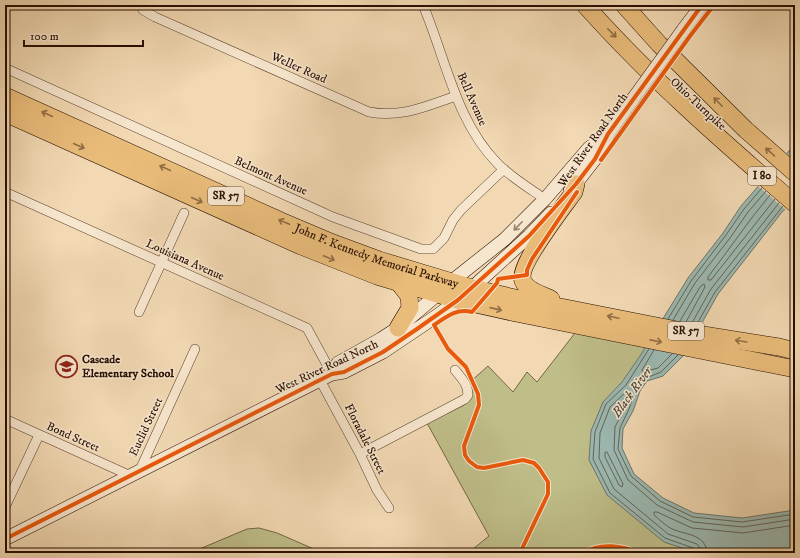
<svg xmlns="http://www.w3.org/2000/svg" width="800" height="558" font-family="'IM FELL DW Pica',serif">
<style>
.green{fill:#bfbe89;stroke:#736644}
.water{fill:#9cb9b2;stroke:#6d756b}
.pier{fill:#f2d9b3}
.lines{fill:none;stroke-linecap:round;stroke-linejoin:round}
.shore{stroke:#626459;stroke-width:1}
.street-casing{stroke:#5a412d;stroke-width:10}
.secondary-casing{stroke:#270e00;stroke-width:14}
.highway-casing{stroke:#270e00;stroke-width:18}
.street{stroke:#f7e6ce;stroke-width:9}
.secondary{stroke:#f7e6ce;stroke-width:13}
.highway{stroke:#e9bc7a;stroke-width:17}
.secondary-bridge-casing{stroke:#270e00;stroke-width:14;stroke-linecap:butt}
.secondary-bridge{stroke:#f7e6ce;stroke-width:13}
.cycleway-casing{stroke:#f7e6ce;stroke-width:6}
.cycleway{stroke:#e8590c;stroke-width:4}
.oneway{stroke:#926e43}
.oneway2{stroke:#998571}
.labels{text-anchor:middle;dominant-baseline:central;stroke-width:3;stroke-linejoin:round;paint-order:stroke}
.shield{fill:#f7e6ce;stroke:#654f3e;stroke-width:1}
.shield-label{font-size:11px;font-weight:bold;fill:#270e00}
.street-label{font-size:12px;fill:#270e00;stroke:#f7e6ce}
.poi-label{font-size:12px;font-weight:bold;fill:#270e00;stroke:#f7e6ce;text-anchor:start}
.water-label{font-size:13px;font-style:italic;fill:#504a3e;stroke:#f7e6ce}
</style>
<rect width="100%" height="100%" fill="#f2d9b3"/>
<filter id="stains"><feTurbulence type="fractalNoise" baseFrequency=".005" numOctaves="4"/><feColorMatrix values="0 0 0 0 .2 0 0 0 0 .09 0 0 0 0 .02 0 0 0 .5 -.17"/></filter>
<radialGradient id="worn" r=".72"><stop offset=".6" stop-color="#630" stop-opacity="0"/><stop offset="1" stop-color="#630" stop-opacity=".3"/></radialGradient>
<!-- green -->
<path class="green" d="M575,333L662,350L625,397L608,461L667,523L795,530V553H468L489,536L427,423L462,406L467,403L469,383L488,366L513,392L527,372L537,382Z
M259,528L277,533L323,553H190L247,529Z"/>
<!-- water -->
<path class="water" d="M795,144V201L782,212L718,294L684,355L663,376L647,381L640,391L633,411L623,429L622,448L634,474L663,498L694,513L742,518L795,510V550L779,553H697L664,542L607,495L589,460L591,431L603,402L622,382L640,356L688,278L723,233L741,206Z"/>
<!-- pier -->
<path class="pier" d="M785,152L795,160V204L787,211L757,185Z"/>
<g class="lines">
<!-- shore -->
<path class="shore" d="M770,195C748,221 729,250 708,277V280H711L775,199
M668,319L691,281L726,235L744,209L762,188
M673,320L695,283L730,238L748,212L766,191
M680,321L700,287L704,284L705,287L686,322
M692,323L711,289L779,203
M697,324L715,292L783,206
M649,349L626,385L606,404L595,432L593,459L610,493L665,538L693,548L696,550V553
M654,350L642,370L643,372L658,368L672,354
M678,355L661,372L644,379L636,389L629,409L620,428L618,449L631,476L660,501L693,517L742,522L795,514
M607,452L623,484L622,487L619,485L605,457V453Z
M701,553L700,548L697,544L668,534L614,489L599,458L600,433L610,407L627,391L629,393L625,407L615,427L614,450L628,480L657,505L693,522L743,527L795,519
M707,553C706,534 686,535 672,529C666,526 660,520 654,515V512H657L692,528L743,533L795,525"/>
<defs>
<path id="street" d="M140,5L143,10L155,17L369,112C402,118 427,106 456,96
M423,5C446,59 456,122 498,164C512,178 529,188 545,199
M5,68L333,217L421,249H433L444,238L453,220L461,210L504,169
M5,192L307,328L332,374
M139,312L184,213
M320,380L360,454L377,490L389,508
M5,419L131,476
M360,454L465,399L468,395C468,384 461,378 455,370
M139,472L195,349
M5,507L39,435"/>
<path id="secondary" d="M683,30L702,5
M570,191L595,159L608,134L633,99
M332,374L338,363L381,339L398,328L438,294L452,281L505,239L545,199L589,148L605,136
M5,539L320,380L332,374L344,372L383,352L438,315L458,300L472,288L529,236L551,213"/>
<g id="highway">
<path d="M585,5C649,77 722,141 795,204"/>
<path d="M624,5L659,44L746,130L795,173"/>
<path id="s1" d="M5,96L281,221L333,243L379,260L472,288L515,298L697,334L779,347L795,351"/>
<path d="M5,113L301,246L377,276L458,300L516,313L795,369"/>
<path d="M551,299C543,295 527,291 523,281C517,266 564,206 574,192L576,184"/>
<path d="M398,328L410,308L409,296L399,283"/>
</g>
</defs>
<!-- street casing -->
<use href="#street" class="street-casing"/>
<!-- secondary casing -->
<use href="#secondary" class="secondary-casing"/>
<!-- highway casing -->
<use href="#highway" class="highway-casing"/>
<!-- street -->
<use href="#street" class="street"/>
<!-- secondary -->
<use href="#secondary" class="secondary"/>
<!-- highway -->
<use href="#highway" class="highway"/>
<defs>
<path id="secondary-bridge" d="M633,99L683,30"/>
</defs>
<!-- secondary-bridge casing -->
<use href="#secondary-bridge" class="secondary-bridge-casing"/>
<!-- secondary-bridge -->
<use href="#secondary-bridge" class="secondary-bridge"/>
<defs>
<path id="cycleway" d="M601,160L690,36L714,5
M5,539L320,380L332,374L344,372L383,352L417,329L458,300L529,236L576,184L595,159L608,134L702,5
M520,553L548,494V482L539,468L534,463L523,460L484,468L477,467L469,461L465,455L464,446L479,405L478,394L466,367L448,349L434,325C446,317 456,308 472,312L497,283L498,279L527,275V270L532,259L577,192
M584,553C600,542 623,546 639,553"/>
</defs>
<!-- cycleway casing -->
<use href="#cycleway" class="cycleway-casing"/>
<!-- cycleway -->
<use href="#cycleway" class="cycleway"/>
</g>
<!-- one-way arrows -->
<defs><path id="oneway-shaft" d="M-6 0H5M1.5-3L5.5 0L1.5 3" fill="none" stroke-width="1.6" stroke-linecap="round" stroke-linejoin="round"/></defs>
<g class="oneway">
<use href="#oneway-shaft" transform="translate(612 33) rotate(46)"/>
<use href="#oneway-shaft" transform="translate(718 102) rotate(-135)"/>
<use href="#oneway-shaft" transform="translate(47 114) rotate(-156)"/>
<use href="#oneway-shaft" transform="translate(79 146) rotate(24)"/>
<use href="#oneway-shaft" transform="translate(770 152) rotate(-139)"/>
<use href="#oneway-shaft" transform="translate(165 168) rotate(-156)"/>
<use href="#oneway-shaft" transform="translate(197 200) rotate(24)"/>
<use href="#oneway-shaft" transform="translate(284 222) rotate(-157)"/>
<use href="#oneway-shaft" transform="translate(329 258) rotate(22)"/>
<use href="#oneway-shaft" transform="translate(496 309) rotate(13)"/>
<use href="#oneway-shaft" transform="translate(613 317) rotate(-168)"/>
<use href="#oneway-shaft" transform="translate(656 341) rotate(11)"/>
<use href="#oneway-shaft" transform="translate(741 341) rotate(-171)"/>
</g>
<use class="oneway2" href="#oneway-shaft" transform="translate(518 226) rotate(134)"/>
<!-- icons -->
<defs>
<symbol id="school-ring" viewBox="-11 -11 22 22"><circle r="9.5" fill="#f7e6ce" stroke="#8f2418" stroke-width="1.5"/><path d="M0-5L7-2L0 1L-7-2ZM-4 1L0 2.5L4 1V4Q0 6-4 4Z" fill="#8f2418"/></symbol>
</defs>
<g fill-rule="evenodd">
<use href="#school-ring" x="54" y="354" width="25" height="25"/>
</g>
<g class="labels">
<!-- shield labels -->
<g class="shield">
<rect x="748" y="167" width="28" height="18" rx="3"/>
<rect x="208" y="187" width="36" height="18" rx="3"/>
<rect x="668" y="322" width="36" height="18" rx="3"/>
</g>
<g class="shield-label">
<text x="762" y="176">I 80</text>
<text x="226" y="196">SR 57</text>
<text x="686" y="331">SR 57</text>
</g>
<!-- street labels -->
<g class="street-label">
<text transform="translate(299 68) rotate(24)">Weller Road</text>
<text transform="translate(472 99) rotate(66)">Bell Avenue</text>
<text transform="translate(698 104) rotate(43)">Ohio Turnpike</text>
<text transform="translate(593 140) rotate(-55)">West River Road North</text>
<text transform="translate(271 176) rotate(24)">Belmont Avenue</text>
<text stroke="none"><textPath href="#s1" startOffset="405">John F. Kennedy Memorial Parkway</textPath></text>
<text transform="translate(185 260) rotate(24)">Louisiana Avenue</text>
<text transform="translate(327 367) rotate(-25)">West River Road North</text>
<text transform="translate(146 427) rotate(-65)">Euclid Street</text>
<text transform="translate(73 437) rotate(24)">Bond Street</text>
<text transform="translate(365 439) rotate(63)">Floradale Street</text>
</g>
<!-- poi labels -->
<g class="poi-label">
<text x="82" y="359">Cascade<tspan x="82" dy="14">Elementary School</tspan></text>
</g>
<!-- water labels -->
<g class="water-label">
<text transform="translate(632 392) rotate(-54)">Black River</text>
</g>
</g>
<!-- margin -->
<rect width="800" height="558" fill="none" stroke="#f2d9b3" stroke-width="20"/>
<rect x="6" y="6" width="788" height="546" fill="none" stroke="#270e00" stroke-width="2"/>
<rect x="10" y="10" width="780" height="538" fill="none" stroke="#270e00"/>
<!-- scale -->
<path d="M24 40v6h119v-6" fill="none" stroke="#270e00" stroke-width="2"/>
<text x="30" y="40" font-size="12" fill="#270e00" stroke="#f7e6ce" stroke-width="3" paint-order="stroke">100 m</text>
<rect width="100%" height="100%" filter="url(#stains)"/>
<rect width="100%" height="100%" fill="url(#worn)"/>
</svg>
